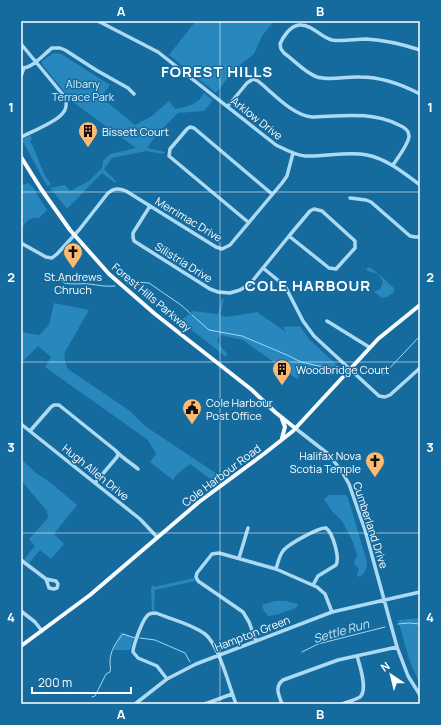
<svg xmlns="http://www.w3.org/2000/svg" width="441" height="725" font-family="Manrope,sans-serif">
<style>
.green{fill:#2887bc}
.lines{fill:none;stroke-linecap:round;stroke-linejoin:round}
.stream{stroke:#9fd8f6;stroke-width:1}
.minor{stroke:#addaf3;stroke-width:3.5}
.major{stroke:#f9fcff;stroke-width:4}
.grid{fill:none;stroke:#fff;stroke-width:1;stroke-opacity:0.55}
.labels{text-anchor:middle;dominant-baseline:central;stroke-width:3;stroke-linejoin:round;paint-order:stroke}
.park-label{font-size:11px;fill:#d5effd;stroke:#156b9e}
.street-label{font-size:11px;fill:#fff;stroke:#156b9e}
.poi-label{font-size:11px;fill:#fff;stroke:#156b9e;text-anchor:start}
.water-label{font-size:12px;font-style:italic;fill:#c7e9fb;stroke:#156b9e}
.district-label{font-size:15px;font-weight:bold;letter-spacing:1px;fill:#fff;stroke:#156b9e}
.neatline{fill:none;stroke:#fff;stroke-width:1.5}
.grid-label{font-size:13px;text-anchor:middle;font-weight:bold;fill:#fff}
</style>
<rect width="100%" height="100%" fill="#156b9e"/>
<!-- green -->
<path class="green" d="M194,21H276H274L262,36L254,54L235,69L216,93L169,55L195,22Z
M54,53L61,54L110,85L101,97L135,125L152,116L169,101L175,109C187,106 198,105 204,93L213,100L204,111L178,113L158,133L147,148L165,152L164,154L146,151L112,158L104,169L116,181L115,183L102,173L67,209L50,188L65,185L70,191L89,181L102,168L103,161L110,154L136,148L70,100L66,94L42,64V61Z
M30,135L32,139L30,141C36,150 38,161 43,171C45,177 49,180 51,185L47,186L22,140Z
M28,183L32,186L47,210L39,218C29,217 26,222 21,229V224L24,219L21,217V185Z
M369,267L376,272L394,288V292L387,297L382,298L374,292L380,289L383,282L378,274L368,271L366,269Z
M222,299H224L220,315L226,317L257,312L286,332L283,327L300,326L309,339L338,366V369L335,371L332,376L323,371L306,366L297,379L243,340L220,335L217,341L227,354L226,357L183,323L181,325L179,322L193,311L218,314Z
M54,303L89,310L65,352C64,359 65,363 68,369L130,411L145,426L220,476L213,481L190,464L177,474L173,480L150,462L156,454L148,440L45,367L51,357L38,346L21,363V332L39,335L49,325Z
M21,459L36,473L47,480L77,505L54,534L64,544L51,559L40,550L29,563L24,559L35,546L29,539L48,518L47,511L21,480Z
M329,495H346L348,498L367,562C366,569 366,573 359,577L357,575L359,569L354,564L357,555L352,540L342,521L331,510L324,499Z
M194,578L195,581L155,590L154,611L152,612L151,588L154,584V587Z
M275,601H286L298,604L296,608L276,615L268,616L264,611L262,605Z
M420,618V685L409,659L398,620Z
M121,632L134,637L130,650H113Z"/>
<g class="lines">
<!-- stream -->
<path class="stream" d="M59,277L64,283C72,285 81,283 89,284C99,285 105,287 115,286
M134,282L149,283L181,305L190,313
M127,283H129
M192,315L209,330L242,336L287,355L301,362L337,370
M383,375L420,336
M398,624L409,623L420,624
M140,638L155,640L185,653L190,662
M302,652L318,644L385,627
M92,697L95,696L106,674L110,672C111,668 110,666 110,662C110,651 116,642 123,634L135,638"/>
<!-- minor -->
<path class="minor" d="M98,21L158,52L276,145C286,150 295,155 305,156C326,157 347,151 367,155C387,159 404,173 420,185
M21,44L64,96C67,102 67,109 62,114C56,122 31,132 21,137
M420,50C402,44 384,40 366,39C355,39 343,42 332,40C320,37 312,24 299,25C290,26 283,37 280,44L281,49L284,53C294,60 305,73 317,77C331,81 346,76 360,77C382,77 401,84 420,94
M21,68C32,69 44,54 52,48H60L65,50L96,70L128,88L134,94
M21,76L24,68
M228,106L247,83L253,79L258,81C273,93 292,115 312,117C342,116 372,111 399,125C404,127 409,130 409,136C409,143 397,159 393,165
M350,198L366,200L371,202L410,236L415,237H420
M150,206L133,233V237L134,241L210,289L218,292L230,293L240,290L250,284L289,236
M314,209L322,211L355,241V248L336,269L329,268L289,236L310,211Z
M248,222L169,156L170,149L187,129L190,127L194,128L272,194
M21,243L46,257L52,258L57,254L79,230L108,193C114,188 119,188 126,191L216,247L222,249L230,245L282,183L287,176L293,153
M263,268L285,286L303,321L314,336L379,396L385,397L390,395L420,368
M327,321L369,347
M21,424L140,519L157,537
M295,428L327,453L341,470L349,484L365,530L397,647L408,676L420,695
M30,431L51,407L54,405H59L115,450C121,457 131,463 138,469
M95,483L117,457L118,454
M239,558L248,528
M21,560L46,579
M276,569C278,563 279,556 283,551C287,545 319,527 326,528C333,533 340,558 336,565L318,576L313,585
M46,579L56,581L58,584L57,588L54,589L49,588Z
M21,611L35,622L42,631
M256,641L249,622L243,612L198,581L196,577L197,573L212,554L219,553L276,569L317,587L325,594L332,612
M167,679L157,666L138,658L133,652C133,646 142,621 147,616C149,613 152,613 156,613C170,619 192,624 205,634C219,645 229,686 236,704
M135,704L167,679L196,664L332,612L420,592
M205,704L232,694
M282,704C279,695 274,687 283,680L338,660L397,647
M342,704C347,702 355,700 360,697C368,690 360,666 357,656"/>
<!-- major -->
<path class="major" d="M21,157L41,189L70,230L109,274L155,314L252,390L275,412L295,428
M282,438L285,427L282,419
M21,646L90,595L199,502L265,453L293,431L378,339L420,305"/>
</g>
<!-- grid -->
<path class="grid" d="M220,21V704M21,192H420M21,362H420M21,533H420"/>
<!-- icons -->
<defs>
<symbol id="building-pin" viewBox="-11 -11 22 30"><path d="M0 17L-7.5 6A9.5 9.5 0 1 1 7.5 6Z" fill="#ffba6f" stroke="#156b9e"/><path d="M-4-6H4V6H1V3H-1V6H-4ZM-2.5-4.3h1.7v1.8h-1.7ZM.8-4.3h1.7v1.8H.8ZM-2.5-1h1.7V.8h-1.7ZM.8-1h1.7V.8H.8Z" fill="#111"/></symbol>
<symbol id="church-pin" viewBox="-11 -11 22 30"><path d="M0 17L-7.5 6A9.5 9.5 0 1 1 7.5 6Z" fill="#ffba6f" stroke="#156b9e"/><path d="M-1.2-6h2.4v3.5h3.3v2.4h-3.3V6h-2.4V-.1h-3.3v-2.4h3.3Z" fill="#111"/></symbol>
<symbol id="civic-pin" viewBox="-11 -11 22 30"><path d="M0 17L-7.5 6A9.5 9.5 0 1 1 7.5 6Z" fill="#ffba6f" stroke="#156b9e"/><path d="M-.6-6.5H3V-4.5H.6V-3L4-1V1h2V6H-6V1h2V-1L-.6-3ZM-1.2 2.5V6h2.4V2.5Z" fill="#111"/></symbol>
</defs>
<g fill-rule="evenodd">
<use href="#building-pin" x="77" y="120" width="22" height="30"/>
<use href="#church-pin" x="62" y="241" width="22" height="30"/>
<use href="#building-pin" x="271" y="358" width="22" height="30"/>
<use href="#civic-pin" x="181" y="397" width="22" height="30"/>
<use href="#church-pin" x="364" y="450" width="22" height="30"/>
</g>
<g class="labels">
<!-- park labels -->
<g class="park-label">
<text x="83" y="83">Albany<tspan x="83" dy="13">Terrace Park</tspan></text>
</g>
<!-- street labels -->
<g class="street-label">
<text transform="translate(257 118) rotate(38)">Arklow Drive</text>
<text transform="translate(189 219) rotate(31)">Merrimac Drive</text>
<text transform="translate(184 262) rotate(32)">Silistria Drive</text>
<text transform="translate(152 297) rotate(40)">Forest Hills Parkway</text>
<text transform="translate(96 472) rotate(39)">Hugh Allen Drive</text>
<text transform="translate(221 475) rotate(-37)">Cole Harbour Road</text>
<text transform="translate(371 525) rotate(72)">Cumberland Drive</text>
<text transform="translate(252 633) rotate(-21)">Hampton Green</text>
</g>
<!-- poi labels -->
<g class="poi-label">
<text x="102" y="131">Bissett Court</text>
<text x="73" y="276" text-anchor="middle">St.Andrews<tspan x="73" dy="13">Chruch</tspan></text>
<text x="296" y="369">Woodbridge Court</text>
<text x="206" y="402">Cole Harbour<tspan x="206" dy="13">Post Office</tspan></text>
<text x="361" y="455" text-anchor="end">Halifax Nova<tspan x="361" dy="13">Scotia Temple</tspan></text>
</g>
<!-- water labels -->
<g class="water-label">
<text transform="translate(341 631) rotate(-16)">Settle Run</text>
</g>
<!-- district labels -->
<g class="district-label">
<text x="217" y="71">FOREST HILLS</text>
<text x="308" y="285">COLE HARBOUR</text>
</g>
</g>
<!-- border -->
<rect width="441" height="725" fill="none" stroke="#156b9e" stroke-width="44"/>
<!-- north arrow -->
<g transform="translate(391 675) rotate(325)" stroke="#156b9e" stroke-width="3" paint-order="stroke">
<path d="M0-3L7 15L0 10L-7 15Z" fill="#ffffff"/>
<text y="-6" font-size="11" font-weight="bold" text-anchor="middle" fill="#ffffff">N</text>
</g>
<!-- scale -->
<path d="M32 687v6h99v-6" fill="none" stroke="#ffffff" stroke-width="2"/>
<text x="38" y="687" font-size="12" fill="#ffffff" stroke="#156b9e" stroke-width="3" paint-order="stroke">200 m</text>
<rect x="22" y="22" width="397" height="681" class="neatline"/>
<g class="grid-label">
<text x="121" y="16">A</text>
<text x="320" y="16">B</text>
<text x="11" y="112">1</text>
<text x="430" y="112">1</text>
<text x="11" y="282">2</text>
<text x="430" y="282">2</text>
<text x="11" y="452">3</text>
<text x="430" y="452">3</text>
<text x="11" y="622">4</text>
<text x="430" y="622">4</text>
<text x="121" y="719">A</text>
<text x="320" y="719">B</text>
</g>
</svg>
